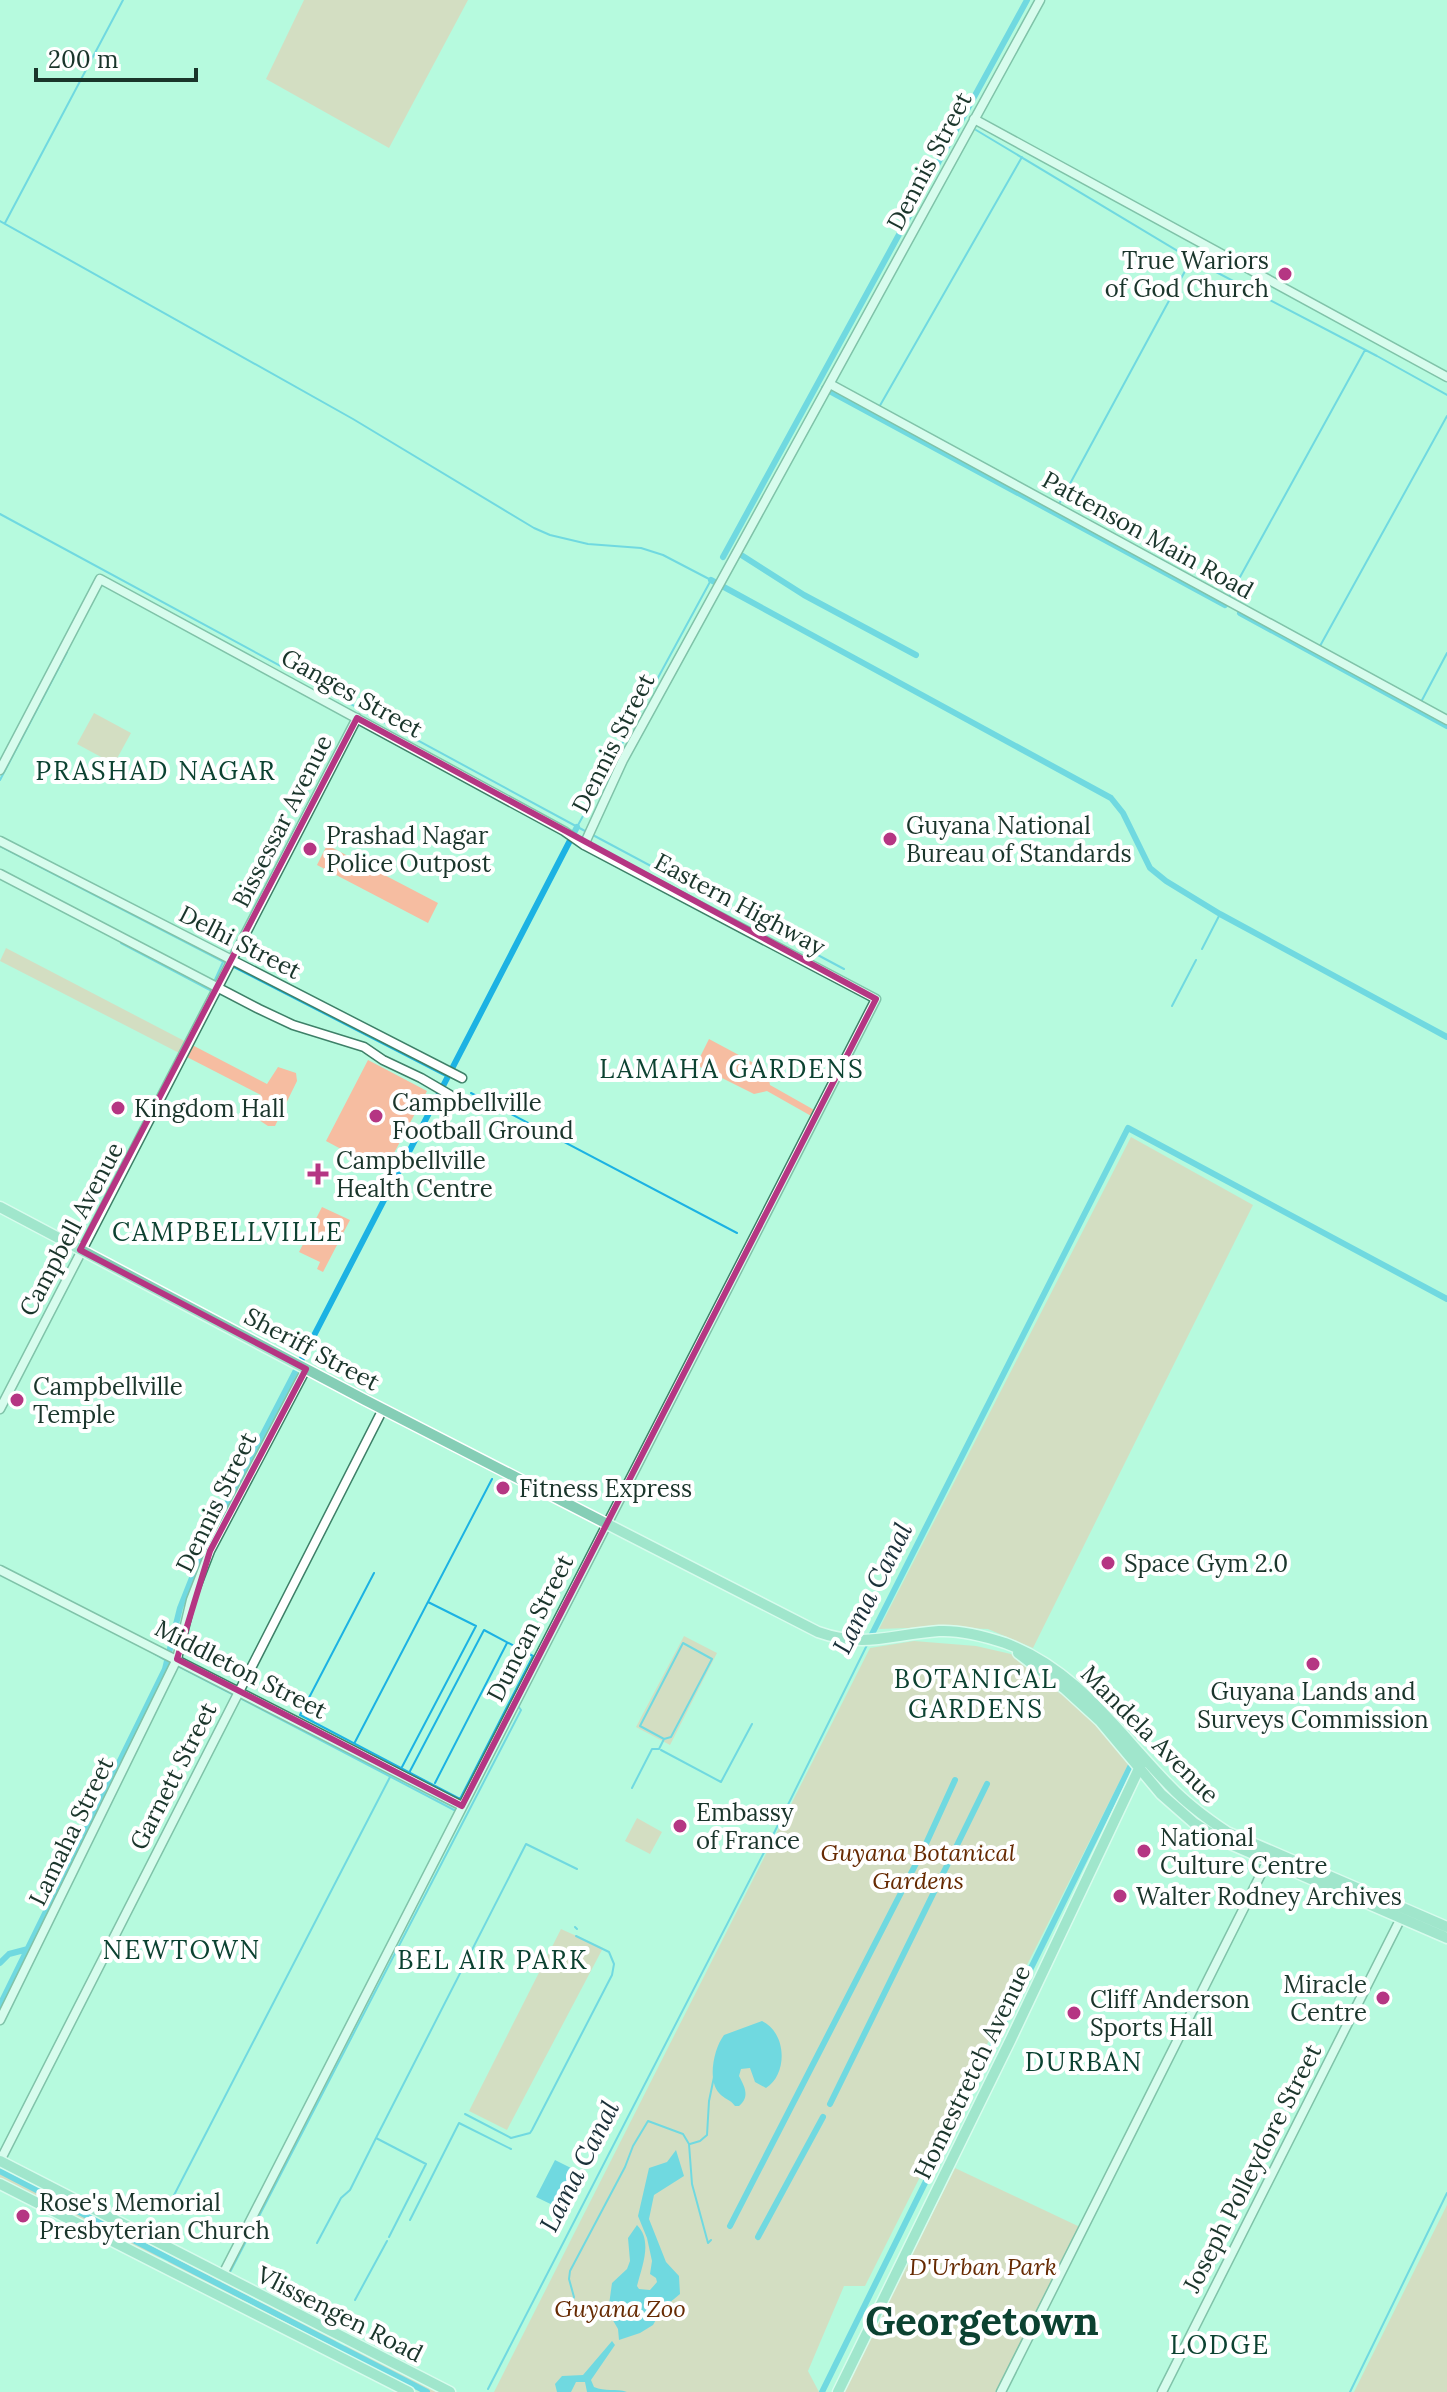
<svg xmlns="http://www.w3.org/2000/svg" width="1447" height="2392" font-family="Lora,serif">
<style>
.green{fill:#f6bda1}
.water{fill:#1cb2e3}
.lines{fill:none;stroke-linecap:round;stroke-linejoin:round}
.stream{stroke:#1cb2e3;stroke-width:2}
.canal{stroke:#1cb2e3;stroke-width:6}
.minor-casing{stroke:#3e8068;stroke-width:11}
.major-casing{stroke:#fff;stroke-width:13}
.minor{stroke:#fff;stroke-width:8}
.major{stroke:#85ceb6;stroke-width:10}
.marked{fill:none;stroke:#b53683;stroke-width:6;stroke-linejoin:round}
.poi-dot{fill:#b53683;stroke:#fff;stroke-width:3}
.labels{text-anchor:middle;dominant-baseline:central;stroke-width:8;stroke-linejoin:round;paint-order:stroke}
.street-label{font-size:24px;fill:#1a352b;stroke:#fff}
.poi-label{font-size:24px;fill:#1a352b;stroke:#fff;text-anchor:start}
.park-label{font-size:24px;font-style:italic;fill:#662a02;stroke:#fff}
.neighbourhood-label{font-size:26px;letter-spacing:2px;fill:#0c4231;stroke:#fff}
.water-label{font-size:26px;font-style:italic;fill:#1a3039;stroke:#fff}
.town-label{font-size:40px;font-weight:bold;fill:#0c4231;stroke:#fff}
</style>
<rect width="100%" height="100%" fill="#b6fade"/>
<!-- green -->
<path class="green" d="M304,0H468L389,148L266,79Z
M94,713L131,733L114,764L77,744Z
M327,845L438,903L428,923L317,865Z
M6,948L267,1084L278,1067L296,1073L297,1081L275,1126H268L253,1116L261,1095L0,961Z
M709,1039L767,1070L770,1085L816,1111L813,1117L767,1091L754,1094L696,1065Z
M368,1060L427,1091L384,1172L326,1141Z
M1131,1137L1253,1205L1033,1648L988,1629L937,1627L879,1629Z
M322,1207L350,1220L323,1272L317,1269L320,1262L299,1252Z
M684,1636L717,1653L670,1745L636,1727Z
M914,1641L976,1646L1011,1654L1048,1680L1092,1720L1129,1763L865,2286H844L808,2371L819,2392H494L870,1648Z
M637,1818L662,1832L650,1854L625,1841Z
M561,1929L603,1948L507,2130L469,2111Z
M0,2166L164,2250L159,2259L0,2179Z
M955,2168L1080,2227L997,2392H844Z
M1447,2205V2392H1354Z
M172,2254L250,2294L245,2303L167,2263Z
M259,2299L337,2339L332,2348L254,2308Z
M346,2344L440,2392H420L341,2353Z"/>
<!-- water -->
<path class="water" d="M762,2021C787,2033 788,2074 766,2088L755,2082L750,2068L741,2069L739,2076C745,2087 750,2097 739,2106H735C730,2099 724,2099 719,2093C707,2080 714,2048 724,2035Z
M676,2150L684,2176L654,2195L649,2219L666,2262L679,2276L680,2294L662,2309L653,2325L640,2333L619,2340L618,2329L608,2312L612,2283L627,2269L630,2261L628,2238L637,2225C653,2241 642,2266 637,2286L639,2289L650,2290L657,2282L656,2278L650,2274L652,2261L647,2238L638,2216L649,2168L667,2162Z
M555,2160L583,2174L565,2211L536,2197Z
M612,2341L615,2345L591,2380L594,2387C605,2392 616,2388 627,2392H587L585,2382H576L571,2392H557L555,2384L562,2376L583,2375Z"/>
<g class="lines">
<!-- stream -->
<path class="stream" d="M976,130L1191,259L1377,356L1447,395
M0,221L353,419L534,528L550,535L588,544L641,548L663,555L711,580L577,827
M5,223L123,0
M878,409L1022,157
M1059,504L1191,260
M0,514L585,831
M1229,597L1365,350
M1320,646L1447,416
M1421,702L1447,653
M0,780L67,652
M591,834L844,969
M0,846L226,963
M121,943L210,990L211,988
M1202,949L1220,914
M232,966L448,1077
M214,982L223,962
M1172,1006L1196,960
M471,1093L737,1233
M667,1416L679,1393
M374,1573L300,1715L460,1799L533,1656L484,1630L409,1773
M27,1588L64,1607
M556,1633L606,1535
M148,1650L170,1663
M176,1665L234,1695
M240,1698L458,1812
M355,1742L492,1479
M661,1750L721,1782L752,1724
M402,1767L476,1626L428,1602
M435,1783L507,1643
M632,1788L652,1749H659L664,1739L640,1726L683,1643L712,1659L671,1737L664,1739
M575,1927L577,1929
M465,2114L511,2138L530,2133L532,2130L612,1975L614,1964L609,1952L576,1936
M376,2138L526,1844L577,1869
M690,2144L700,2141L707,2135L709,2101L714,2077
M171,2201L390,1777
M410,2220L459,2123L511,2149
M317,2243L341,2198L350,2190L376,2138L426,2164L389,2237
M229,2274L521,1710L518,1706
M355,2300L387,2241
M566,2314L574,2297L569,2279L570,2271L625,2167L633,2146L648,2121L683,2134L689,2144L692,2184L708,2243L711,2240
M488,2389L775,1831L867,1645
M1350,2392L1447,2193"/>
<!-- canal -->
<path class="canal" d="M824,388L1225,605
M735,551L804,595L916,655
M723,557L1027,0
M711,580L1111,798L1123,813L1150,868L1166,881L1220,914L1447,1037
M1240,613L1447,726
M871,1636L1128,1128L1447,1299
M0,1963L9,1954L28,1949
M0,2005L165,1669L180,1608L203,1550L577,827
M830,2104L987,1784
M0,2171L427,2392
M730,2226L924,1848L955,1780
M758,2237L823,2117
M822,2392L1131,1765"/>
<defs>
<path id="minor" d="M974,119L1447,377
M830,384L1447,720
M0,770L100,579L564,831L584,845L876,999L222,2276
M0,841L462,1078
M584,845L623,760L1040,0
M0,874L259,1009L293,1025L364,1047L383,1060L421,1078L450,1095
M0,1409L357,718
M0,1570L462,1806
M0,2020L177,1659L191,1600L210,1551L306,1369
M0,2161L383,1409
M1001,2392L1270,1856
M1162,2392L1403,1914"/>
<path id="major" d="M0,1207L365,1400L818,1632C866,1649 892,1634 939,1631C960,1630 984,1636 1005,1643C1078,1670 1118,1733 1170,1786C1187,1804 1206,1818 1227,1832L1447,1927
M1018,1653L1065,1689L1100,1721L1161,1794L1194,1823L1221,1840L1447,1938
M0,2161L450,2392
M0,2184L409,2392
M838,2392L1010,2041L1144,1758"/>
</defs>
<!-- minor casing -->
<use href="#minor" class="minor-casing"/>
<!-- major casing -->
<use href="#major" class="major-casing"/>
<!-- minor -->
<use href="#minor" class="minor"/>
<!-- major -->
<use href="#major" class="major"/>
</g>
<!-- marked area -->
<path d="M0 0H1447V2392H0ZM357,718L876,999L462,1806L177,1659L210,1551L306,1369L80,1250Z" fill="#b6fade" fill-opacity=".55" fill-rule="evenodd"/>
<path class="marked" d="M357,718L876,999L462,1806L177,1659L210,1551L306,1369L80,1250Z"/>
<!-- markers -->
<g class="poi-dot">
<circle cx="1285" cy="274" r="8"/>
<circle cx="890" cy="839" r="8"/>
<circle cx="310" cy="849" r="8"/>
<circle cx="118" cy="1108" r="8"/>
<circle cx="376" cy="1116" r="8"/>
<path d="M314 1162h8v8h8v8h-8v8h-8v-8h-8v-8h8z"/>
<circle cx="17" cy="1400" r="8"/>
<circle cx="503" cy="1488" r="8"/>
<circle cx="1108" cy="1563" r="8"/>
<circle cx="1313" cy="1664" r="8"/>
<circle cx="680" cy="1826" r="8"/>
<circle cx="1144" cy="1851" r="8"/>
<circle cx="1120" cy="1896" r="8"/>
<circle cx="1383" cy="1998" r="8"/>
<circle cx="1074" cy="2013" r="8"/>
<circle cx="23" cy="2216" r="8"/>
</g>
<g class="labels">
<!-- street labels -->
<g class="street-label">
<text transform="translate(929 161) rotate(-62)">Dennis Street</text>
<text transform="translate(1148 535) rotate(29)">Pattenson Main Road</text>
<text transform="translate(352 693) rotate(29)">Ganges Street</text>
<text transform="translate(613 743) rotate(-63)">Dennis Street</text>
<text transform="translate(282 821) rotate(-63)">Bissessar Avenue</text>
<text transform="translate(740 904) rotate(28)">Eastern Highway</text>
<text transform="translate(240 942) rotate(27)">Delhi Street</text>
<text transform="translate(71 1229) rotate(-62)">Campbell Avenue</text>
<text transform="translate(312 1349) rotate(28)">Sheriff Street</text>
<text transform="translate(216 1502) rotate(-64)">Dennis Street</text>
<text transform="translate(530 1628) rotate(-63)">Duncan Street</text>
<text transform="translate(241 1669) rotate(27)">Middleton Street</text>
<text transform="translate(1150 1734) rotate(45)">Mandela Avenue</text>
<text transform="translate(173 1776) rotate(-63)">Garnett Street</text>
<text transform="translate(71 1831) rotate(-64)">Lamaha Street</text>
<text transform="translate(972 2072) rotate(-64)">Homestretch Avenue</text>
<text transform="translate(1252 2168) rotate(-63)">Joseph Polleydore Street</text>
<text transform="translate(340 2314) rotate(27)">Vlissengen Road</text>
</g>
<!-- poi labels -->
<g class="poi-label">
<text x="1269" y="260" text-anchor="end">True Wariors<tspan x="1269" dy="28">of God Church</tspan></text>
<text x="906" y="825">Guyana National<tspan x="906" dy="28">Bureau of Standards</tspan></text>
<text x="326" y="835">Prashad Nagar<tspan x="326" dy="28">Police Outpost</tspan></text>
<text x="392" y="1102">Campbellville<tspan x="392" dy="28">Football Ground</tspan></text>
<text x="134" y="1108">Kingdom Hall</text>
<text x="336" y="1160">Campbellville<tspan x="336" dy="28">Health Centre</tspan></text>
<text x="33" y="1386">Campbellville<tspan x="33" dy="28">Temple</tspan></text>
<text x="519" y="1488">Fitness Express</text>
<text x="1124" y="1563">Space Gym 2.0</text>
<text x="1313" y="1691" text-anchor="middle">Guyana Lands and<tspan x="1313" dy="28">Surveys Commission</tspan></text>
<text x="696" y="1812">Embassy<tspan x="696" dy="28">of France</tspan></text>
<text x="1160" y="1837">National<tspan x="1160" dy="28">Culture Centre</tspan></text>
<text x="1136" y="1896">Walter Rodney Archives</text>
<text x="1367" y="1984" text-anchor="end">Miracle<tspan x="1367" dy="28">Centre</tspan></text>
<text x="1090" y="1999">Cliff Anderson<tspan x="1090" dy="28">Sports Hall</tspan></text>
<text x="39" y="2202">Rose's Memorial<tspan x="39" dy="28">Presbyterian Church</tspan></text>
</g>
<!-- park labels -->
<g class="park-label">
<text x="918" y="1852">Guyana Botanical<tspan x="918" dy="28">Gardens</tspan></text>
<text x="983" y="2266">D'Urban Park</text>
<text x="620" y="2308">Guyana Zoo</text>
</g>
<!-- neighbourhood labels -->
<g class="neighbourhood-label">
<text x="156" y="770">PRASHAD NAGAR</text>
<text x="732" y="1068">LAMAHA GARDENS</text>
<text x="228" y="1231">CAMPBELLVILLE</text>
<text x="976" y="1678">BOTANICAL<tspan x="976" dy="30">GARDENS</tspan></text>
<text x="182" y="1949">NEWTOWN</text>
<text x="493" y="1959">BEL AIR PARK</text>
<text x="1084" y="2061">DURBAN</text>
<text x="1220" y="2344">LODGE</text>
</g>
<!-- water labels -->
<g class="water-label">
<text transform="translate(872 1588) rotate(-63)">Lama Canal</text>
<text transform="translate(579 2166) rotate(-63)">Lama Canal</text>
</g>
<!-- town labels -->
<g class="town-label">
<text x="982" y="2320">Georgetown</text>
</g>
</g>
<!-- scale -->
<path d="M36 68v12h160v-12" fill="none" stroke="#1a352b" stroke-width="4"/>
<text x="48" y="68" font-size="24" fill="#1a352b" stroke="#ffffff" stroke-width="6" paint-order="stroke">200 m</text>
</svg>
